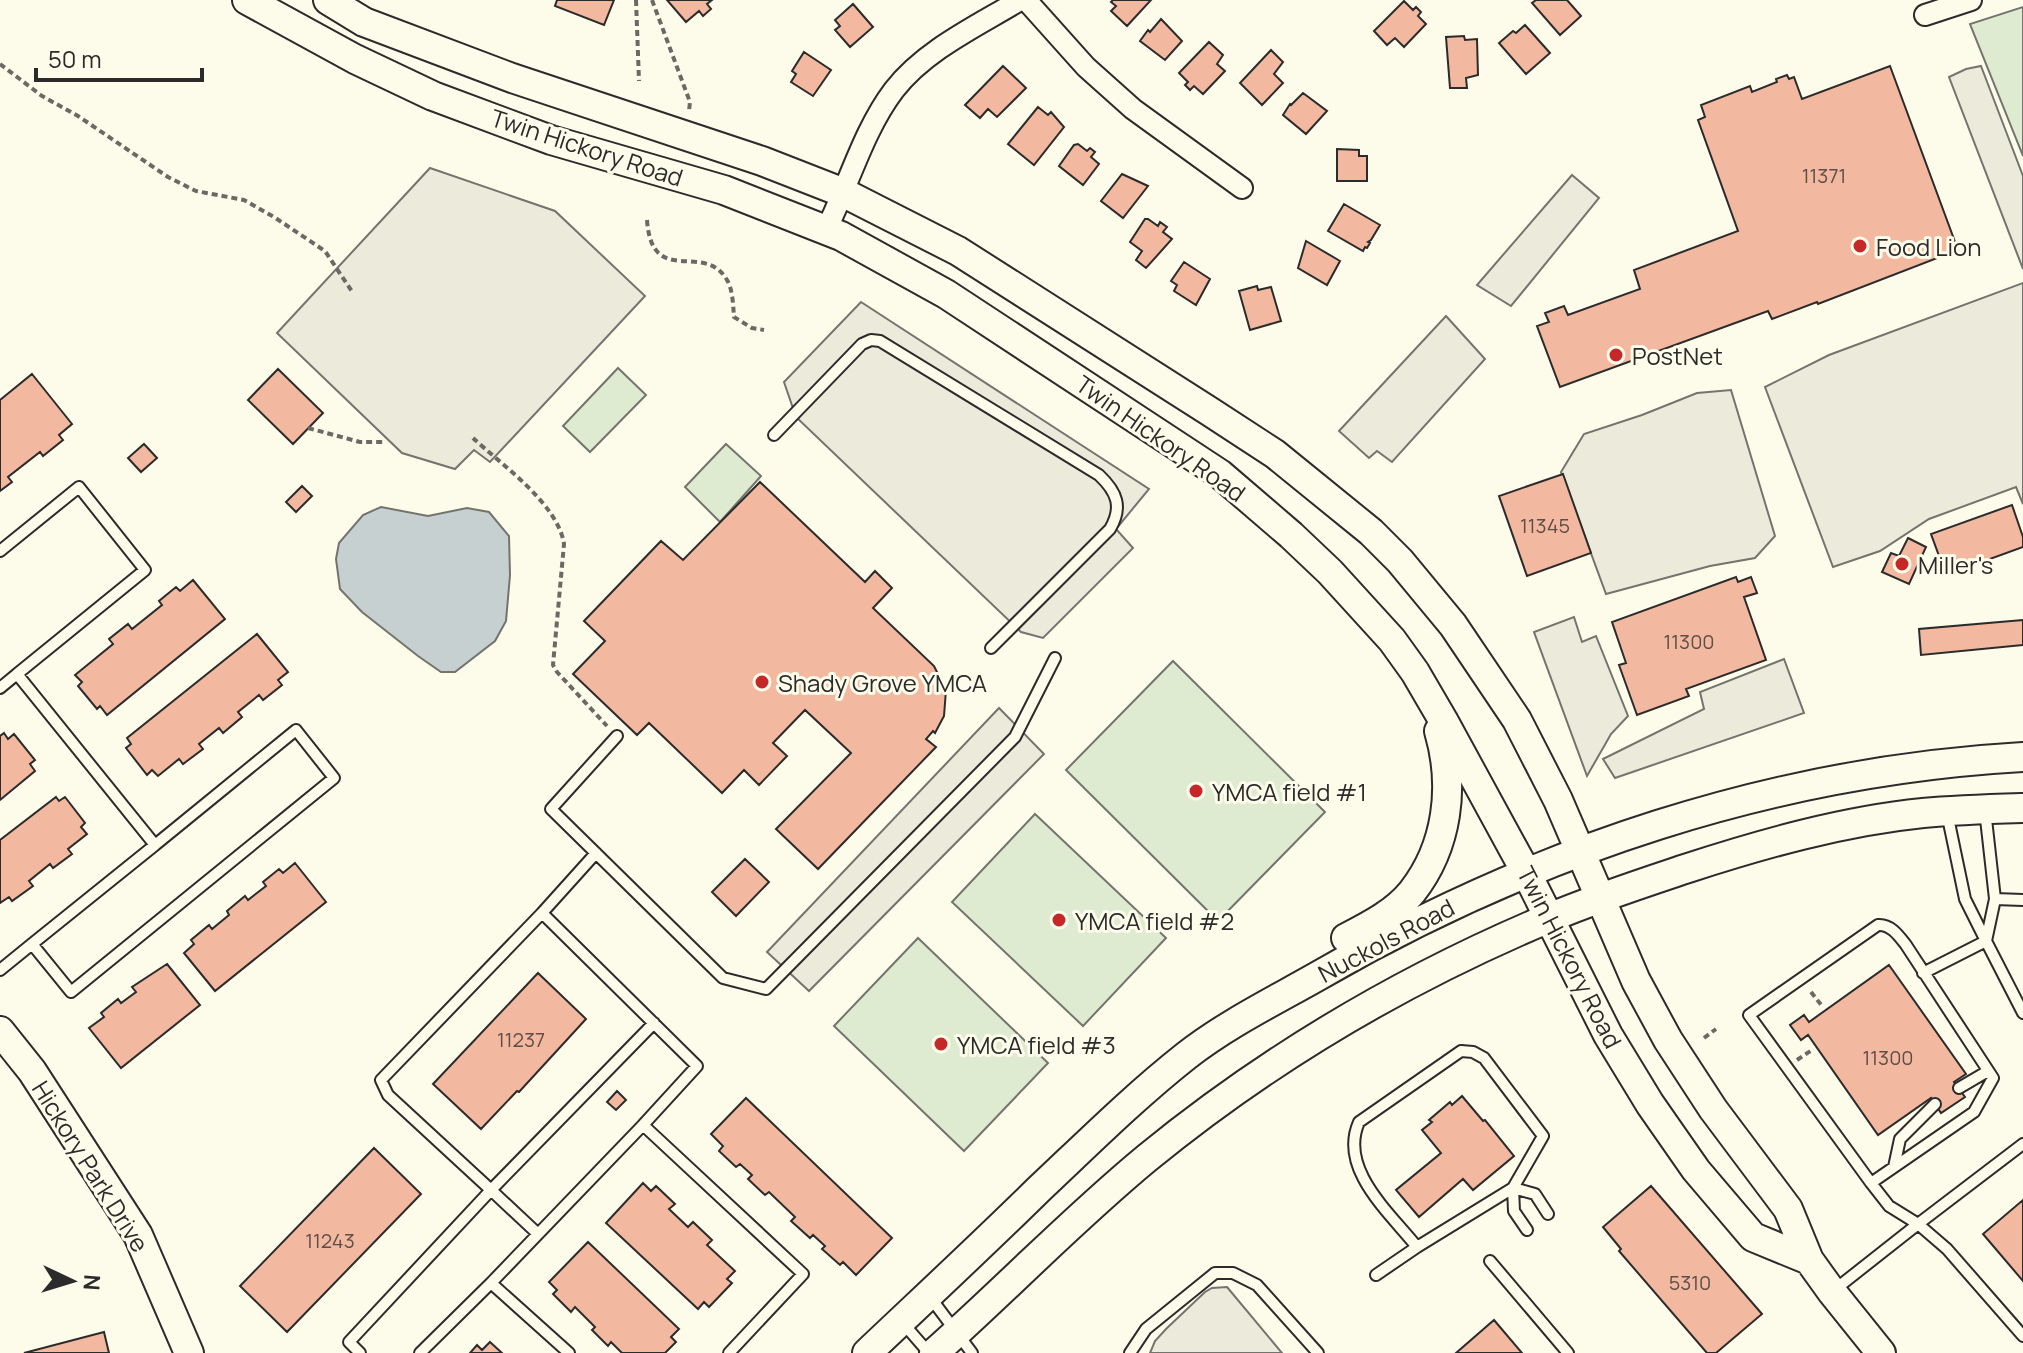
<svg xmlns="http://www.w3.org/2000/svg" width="2023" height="1353" font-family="Manrope,sans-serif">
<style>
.green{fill:#deebd1;stroke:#74746e;stroke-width:2}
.parking{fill:#eceadb;stroke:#74746e;stroke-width:2}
.water{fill:#c7d0d0;stroke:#74746e;stroke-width:2}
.building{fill:#f2b8a0;stroke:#2b2b2b;stroke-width:2}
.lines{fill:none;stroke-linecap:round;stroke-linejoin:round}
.lane-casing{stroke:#2b2b2b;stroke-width:14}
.street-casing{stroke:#2b2b2b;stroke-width:24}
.secondary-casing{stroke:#2b2b2b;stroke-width:32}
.path{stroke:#6a6964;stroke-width:4;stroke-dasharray:6 4;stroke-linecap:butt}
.lane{stroke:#fdfbea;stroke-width:10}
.street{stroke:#fdfbea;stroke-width:20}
.secondary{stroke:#fdfbea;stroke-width:28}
.poi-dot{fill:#c62828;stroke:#fdfbea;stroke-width:3}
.labels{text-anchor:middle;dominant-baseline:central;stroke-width:6;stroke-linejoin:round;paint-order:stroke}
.number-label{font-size:20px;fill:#5d4e48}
.street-label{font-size:24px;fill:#2b2b2b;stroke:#fdfbea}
.poi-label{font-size:24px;fill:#2b2b2b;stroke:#fdfbea;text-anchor:start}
</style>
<rect width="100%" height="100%" fill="#fdfbea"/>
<!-- green -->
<path class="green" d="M2023,7V156L1970,24Z
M618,368L646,395L590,452L563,426Z
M726,444L761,476L720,522L685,487Z
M1173,661L1325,812L1218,921L1066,770Z
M1035,814L1166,938L1083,1026L952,902Z
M918,938L1048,1063L964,1151L834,1026Z"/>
<!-- parking -->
<path class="parking" d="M1981,66L2023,176V269L1949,77L1966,69Z
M430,168L555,211L645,296L490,462L474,450L455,469L402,453L277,333Z
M1572,175L1599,198L1511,306L1477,285Z
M2023,283V504L2016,487L1929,519L1880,551L1833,567L1765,387L1829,355Z
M861,302L1149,489L1116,529L1133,548L1043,638L1021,632L796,417L784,382Z
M1446,316L1485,359L1392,462L1377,451L1369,458L1339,431Z
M1731,390L1775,536L1755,558L1710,566L1606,594L1561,472L1584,434L1642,415L1697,393Z
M1574,617L1582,642L1596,636L1628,716L1611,734L1587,776L1534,632Z
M1784,659L1804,713L1615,778L1603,759L1704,709L1700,692Z
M999,708L1044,754L809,991L767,952Z
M1227,1287L1282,1353H1150L1155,1341L1166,1329L1205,1292L1212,1288Z"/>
<!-- water -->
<path class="water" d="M381,507L428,516L467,508L489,512L509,536L510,575L506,621L495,641L455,672H441L418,656L362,612L340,589L336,559L339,543L363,515Z"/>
<!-- building -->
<path class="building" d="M557,0H614L604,25L555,6Z
M667,0H712L707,4L711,9L703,16L699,11L686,22Z
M1113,0H1151L1127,26L1111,11L1116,6L1111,2Z
M1536,0H1567L1581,16L1560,35L1532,3Z
M1404,1L1413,10L1416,7L1421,12L1418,16L1426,24L1404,47L1395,38L1387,45L1374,31Z
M853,4L873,27L850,47L835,30L840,26L835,20Z
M1161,19L1182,41L1165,60L1140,41L1148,30L1150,32Z
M1525,25L1550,53L1526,74L1499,43L1513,31L1516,33Z
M1464,36L1465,40L1477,39L1478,75L1466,78L1467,88H1450L1446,37Z
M1209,42L1223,55L1217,64L1225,71L1203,94L1194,86L1190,90L1185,85L1188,82L1179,73Z
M1271,50L1283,62L1274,74L1283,83L1262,105L1240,83Z
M804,52L831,70L813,96L791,82L796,74L792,71Z
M1003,66L1026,88L997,117L988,109L980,118L965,105Z
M1890,66L1958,250L1818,304L1817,302L1772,319L1768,311L1560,387L1537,326L1549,322L1545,313L1564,306L1568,315L1640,289L1634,270L1738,231L1698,120L1705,117L1701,105L1750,86L1752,92L1777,82L1776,79L1787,75L1789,79L1794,77L1802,99Z
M1303,93L1327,111L1306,134L1283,115L1290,104L1291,105Z
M1038,107L1048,115L1051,112L1064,127L1034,165L1008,144Z
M1078,144L1087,151L1090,148L1095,152L1091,157L1099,164L1083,185L1059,166L1074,145Z
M1337,149L1359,150V156H1367V181H1337Z
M1122,174L1148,186L1123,218L1101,201Z
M1344,204L1380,225L1371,240L1368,242L1370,243L1367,248L1365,247L1363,251L1328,231Z
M1145,219H1148L1158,226L1160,222L1167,227L1163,232L1172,239L1146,268L1136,260L1142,251L1130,242Z
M1306,241L1340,261L1327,285L1298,268Z
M1184,262L1210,279L1196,305L1174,291L1177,285L1171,281Z
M1257,286L1258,290L1271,287L1281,321L1250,330L1239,291Z
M278,369L323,413L293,444L248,400Z
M32,374L72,424L59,435L63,440L43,456L40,452L8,477L12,482L0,491V400Z
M144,444L157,458L141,472L128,458Z
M1563,474L1591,553L1527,576L1499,496Z
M760,482L865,582L875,571L892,588L873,608L934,666L946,690L944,716L935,733L933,731L926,739L936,747L818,869L776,829L851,753L805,710L773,743L787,756L759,785L744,770L722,793L649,723L637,735L573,674L605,641L584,621L661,541L683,560Z
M302,486L312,496L296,512L286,502Z
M2012,505L2023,537V547L1946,575L1931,534Z
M1908,538L1926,547L1909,584L1882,572L1891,553L1899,556Z
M1736,577L1738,582L1751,577L1757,593L1744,597L1766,660L1686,689L1689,696L1637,715L1619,665L1626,663L1612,622Z
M193,580L225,619L107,715L100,706L97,709L78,686L82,682L75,675L113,644L109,639L128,624L132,629L162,605L159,601L176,587L180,591Z
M2023,620V645L1921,655L1919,629Z
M257,634L288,672L278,680L282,685L263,700L259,695L238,712L242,717L223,733L219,728L199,744L203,749L183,764L179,759L158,776L152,770L147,775L126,748L131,744L127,738Z
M4,733L8,739L14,734L35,760L30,764L35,771L0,800V736Z
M56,797L59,801L65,797L85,823L81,827L87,834L68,849L72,854L53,868L50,864L29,881L33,886L12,901L9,897L0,903V840Z
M745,859L769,882L736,916L712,892Z
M295,863L326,902L215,991L184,953L194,944L191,940L209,925L212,929L229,915L227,911L245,896L248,900L266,886L263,882L279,869L283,873Z
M167,964L200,1005L121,1068L89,1028L104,1017L101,1013L118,999L121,1003L136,992L132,987Z
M1889,965L1966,1074L1954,1082L1965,1097L1941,1113L1931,1098L1878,1135L1808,1035L1801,1040L1790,1025L1804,1015L1809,1022Z
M538,973L586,1019L519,1092L517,1091L481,1129L433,1084Z
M617,1091L626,1100L616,1110L607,1102Z
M1462,1096L1483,1121L1485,1120L1514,1156L1473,1190L1463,1179L1419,1217L1396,1190L1441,1153L1422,1130L1432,1122L1429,1120L1450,1102L1452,1105Z
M746,1098L892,1238L856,1275L843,1262L840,1265L822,1249L825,1246L813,1235L810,1238L791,1221L795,1217L769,1192L765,1195L748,1179L752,1175L740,1164L736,1167L719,1151L723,1146L711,1134Z
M374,1148L421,1194L287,1332L240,1286Z
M643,1183L651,1191L656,1186L675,1204L669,1209L688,1227L693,1222L712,1240L707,1245L735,1271L727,1279L732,1283L709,1307L704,1302L698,1309L606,1223Z
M1651,1186L1762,1314L1716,1353H1707L1619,1251L1621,1249L1603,1227Z
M2023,1200V1281L1983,1234Z
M588,1242L679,1329L671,1337L676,1342L665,1353H622L611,1342L608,1346L592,1330L595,1327L575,1307L571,1312L553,1294L557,1290L549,1282Z
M1494,1320L1522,1353H1456Z
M104,1332L109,1353H24Z
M490,1342L502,1353H470L477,1345L482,1350Z"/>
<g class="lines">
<defs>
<path id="lane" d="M774,435L862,344L871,340L880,341L1099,475C1117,492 1123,507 1110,529L991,648
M0,551L79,487L145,570L17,674L155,845L296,730L334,778L71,992L32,944L0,970
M0,688L17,674
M617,736L551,809L723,978L766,989L1015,737L1055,658
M1947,813L1965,899L1986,941L1995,899L1985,810
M596,853L542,913L697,1066L643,1125L803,1274L729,1353
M1995,899L2023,900
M32,944L155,845
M1923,973L1986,941L2023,1013
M1959,1088L1988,1071
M2023,1144L1918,1224L1947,1249L2023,1336
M1894,1167L1900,1139L1935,1104
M1513,1188L1535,1194L1548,1214
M1513,1188L1514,1211L1527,1230
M538,1234L491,1190L654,1023
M1490,1261L1568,1353
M1376,1275L1417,1247C1390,1213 1338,1169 1359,1122L1461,1051L1473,1052L1484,1058L1543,1136L1513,1188L1417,1247
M491,1283L643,1125
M1833,1291L1918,1224L1889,1206L1871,1183L1749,1015L1878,925C1891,924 1899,936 1906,945L1993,1078L1974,1112L1871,1183
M930,1297L972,1353
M902,1322L929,1353
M360,1353L349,1342L491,1190L388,1095L381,1080L542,913
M420,1353L491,1283L569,1353
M1130,1353L1146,1329L1215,1273H1233L1257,1285L1318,1353"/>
<path id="street" d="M1026,0L1086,67L1133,109L1242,188
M1925,15L1971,0
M826,230C849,184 863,131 894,90C925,50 977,26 1020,0"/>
<path id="secondary" d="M247,0L355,59L433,96L551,140L724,190L841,236L946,294L1220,474L1291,535L1330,572L1392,640L1415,672L1443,720L1527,874L1608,1035L1650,1104L1696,1170L1753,1237L1809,1260
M328,0L364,22L512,78L762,161L844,193L958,251L1209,411L1275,454L1371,532L1400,561L1453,625L1517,720L1558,800L1636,981L1668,1040L1713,1109L1788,1209L1809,1260L1832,1292L1881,1353
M1346,938C1369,926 1395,913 1412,892C1448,846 1455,786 1439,731
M0,1031L32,1071L138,1235L189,1353
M867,1353C924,1299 981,1246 1037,1191C1086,1145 1134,1097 1186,1056C1227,1024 1274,1001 1318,976C1535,851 1773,771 2023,757
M934,1353C1006,1289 1073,1219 1147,1158C1268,1059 1406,978 1549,918C1594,899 1640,884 1685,869C1762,844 1843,821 1923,813C1956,810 1990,809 2023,808"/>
</defs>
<!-- lane casing -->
<use href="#lane" class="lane-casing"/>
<!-- street casing -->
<use href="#street" class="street-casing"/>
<!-- secondary casing -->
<use href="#secondary" class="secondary-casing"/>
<!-- path -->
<path class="path" d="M636,0L639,81
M652,0L690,102L689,111
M0,64L42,96L78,116L168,177L196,191L244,200L274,217L325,251L353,293
M647,220C652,289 704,240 727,280C733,290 733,305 734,317L752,328L764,330
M308,428L360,442H385
M473,438C502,465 558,504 564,544L553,665L557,672L607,726
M1811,992L1822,1006
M1704,1038L1716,1029
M1797,1060L1812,1050"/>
<!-- lane -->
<use href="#lane" class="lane"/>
<!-- street -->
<use href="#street" class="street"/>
<!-- secondary -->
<use href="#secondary" class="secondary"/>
</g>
<!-- markers -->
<g class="poi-dot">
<circle cx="1860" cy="246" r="8"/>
<circle cx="1616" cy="355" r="8"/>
<circle cx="1902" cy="564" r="8"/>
<circle cx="762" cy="682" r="8"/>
<circle cx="1196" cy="791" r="8"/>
<circle cx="1059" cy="920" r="8"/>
<circle cx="941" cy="1044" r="8"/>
</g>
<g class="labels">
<!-- number labels -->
<g class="number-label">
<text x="1824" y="175">11371</text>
<text x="1545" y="525">11345</text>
<text x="1689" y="641">11300</text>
<text x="521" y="1039">11237</text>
<text x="1888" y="1057">11300</text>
<text x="330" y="1240">11243</text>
<text x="1690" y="1282">5310</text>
</g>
<!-- street labels -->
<g class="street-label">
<text transform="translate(587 147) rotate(18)">Twin Hickory Road</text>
<text transform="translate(1161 438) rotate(35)">Twin Hickory Road</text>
<text transform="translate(1386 940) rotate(-28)">Nuckols Road</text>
<text transform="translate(1570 957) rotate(63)">Twin Hickory Road</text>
<text transform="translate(91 1166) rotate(58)">Hickory Park Drive</text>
</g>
<!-- poi labels -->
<g class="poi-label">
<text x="1876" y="246">Food Lion</text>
<text x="1632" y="355">PostNet</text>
<text x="1918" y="564">Miller's</text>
<text x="778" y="682">Shady Grove YMCA</text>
<text x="1212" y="791">YMCA field #1</text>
<text x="1075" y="920">YMCA field #2</text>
<text x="957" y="1044">YMCA field #3</text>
</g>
</g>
<!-- north arrow -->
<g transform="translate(72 1281) rotate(94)" stroke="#fdfbea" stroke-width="6" paint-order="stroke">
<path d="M0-6L14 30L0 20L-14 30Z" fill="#2b2b2b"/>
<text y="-12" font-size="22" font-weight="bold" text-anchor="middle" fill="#2b2b2b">N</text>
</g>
<!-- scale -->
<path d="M36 68v12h166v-12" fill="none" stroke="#2b2b2b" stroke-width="4"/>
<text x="48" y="68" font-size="24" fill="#2b2b2b" stroke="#fdfbea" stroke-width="6" paint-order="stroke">50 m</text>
</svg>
